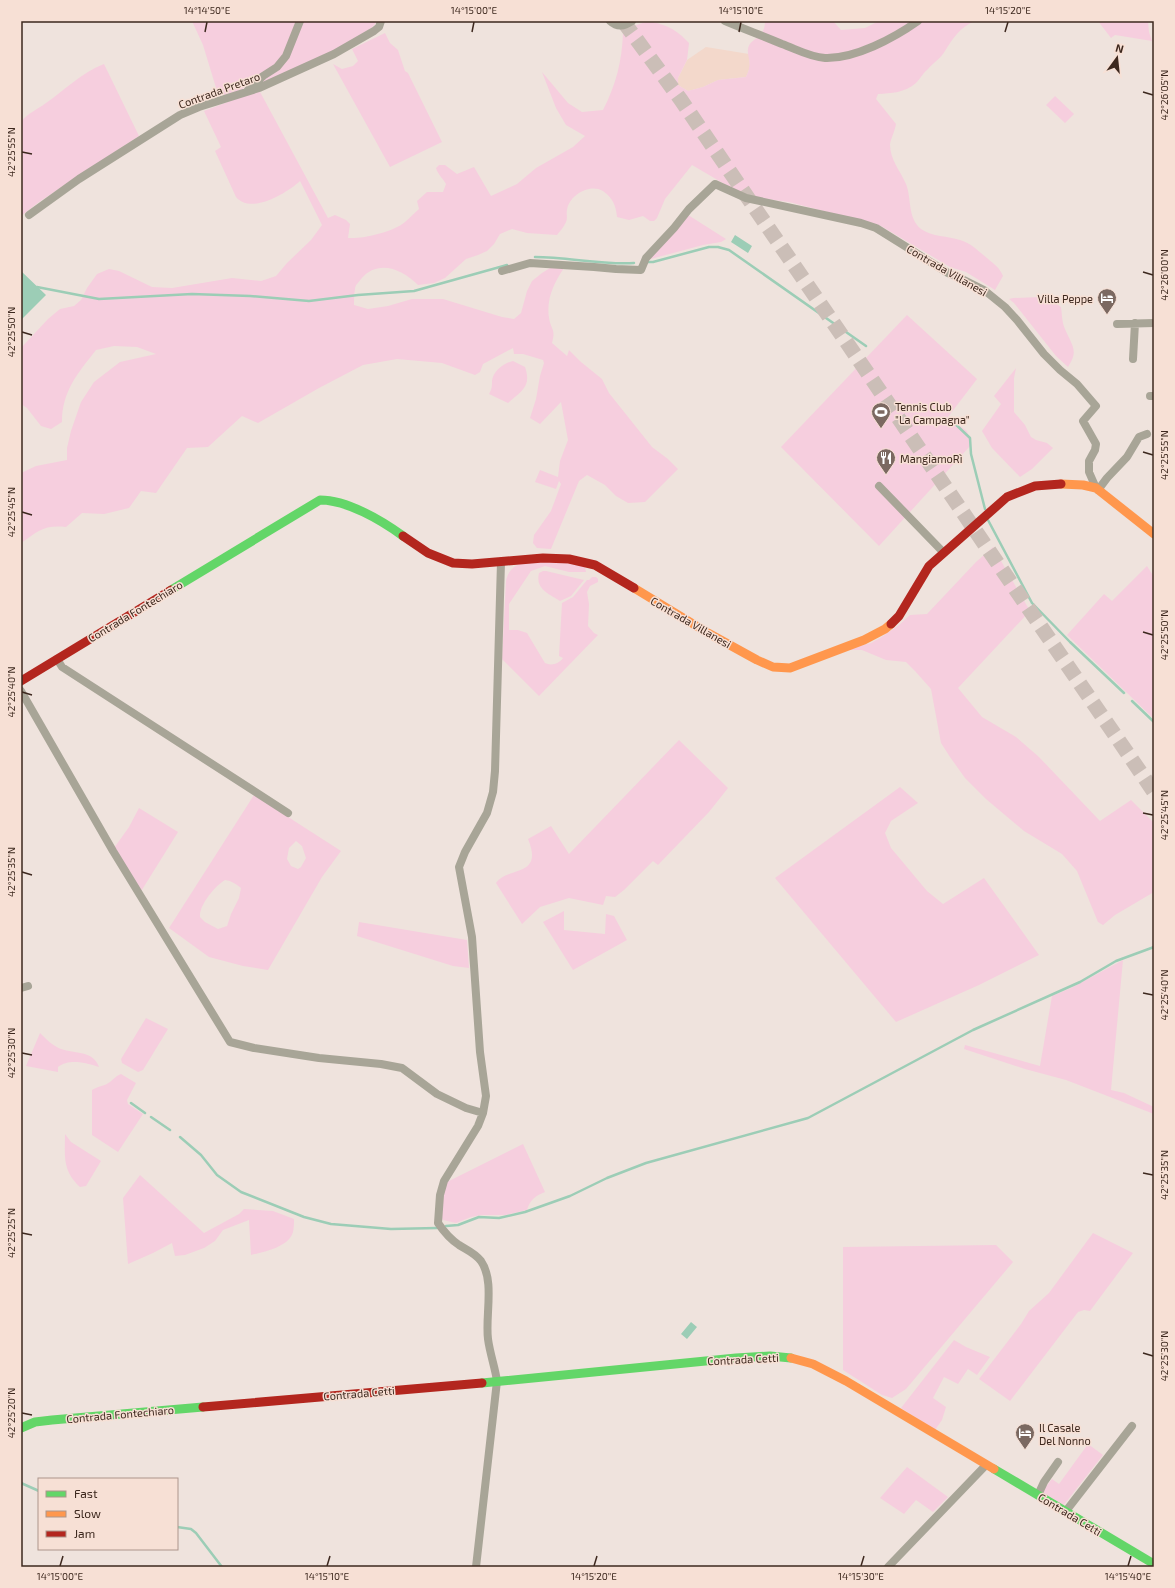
<svg xmlns="http://www.w3.org/2000/svg" width="1175" height="1588" font-family="'Exo 2',sans-serif">
<style>
.built{fill:#f3d8cb}
.green{fill:#f6cede;fill-rule:evenodd}
.water{fill:#9ccdb6}
.lines{fill:none;stroke-linecap:round;stroke-linejoin:round}
.stream{stroke:#9ccdb6;stroke-width:2.5}
.highway-tunnel{stroke:#cbbeb7;stroke-width:15;stroke-dasharray:15 8;stroke-linecap:butt}
.street{stroke:#a8a597;stroke-width:8}
.fast{stroke:#63d668;stroke-width:9}
.slow{stroke:#ff974d;stroke-width:9}
.jam{stroke:#b3261e;stroke-width:9}
.ticks{fill:none;stroke:#3d281e;stroke-width:1.5}
.labels{text-anchor:middle;dominant-baseline:central;stroke-width:3;stroke-linejoin:round;paint-order:stroke}
.street-label{font-size:11px;fill:#3d281e;stroke:#f7e0d5}
.poi-label{font-size:11px;fill:#3d281e;stroke:#f7e0d5;text-anchor:start}
.neatline{fill:none;stroke:#3d281e;stroke-width:1.5}
.ticks-label{font-size:10px;text-anchor:middle;fill:#3d281e}
</style>
<rect width="100%" height="100%" fill="#efe3dd"/>
<!-- built -->
<path class="built" d="M706,47L749,54L750,67L746,77L718,80L703,87L688,91L678,85V78L687,60Z"/>
<!-- green -->
<path class="green" d="M192,21H377C367,41 280,75 257,85L256,82C243,86 228,103 217,91L203,45Z
M648,21C667,25 676,29 689,43L687,60L678,78V85L688,91L703,87L718,80L746,77C747,74 749,71 749,68C751,62 747,55 748,49C750,37 765,40 765,21H833L841,30L865,28L879,21H975C960,27 953,38 945,51C941,58 933,63 928,69C923,73 920,79 916,83C905,93 891,93 878,94L876,99L896,124C895,130 891,139 890,144C890,160 900,170 906,184C912,199 907,217 921,229C932,237 948,236 960,240C971,243 978,251 987,258C994,264 1000,268 1003,276L995,290L966,272L950,267L881,226L789,202L760,198L733,189L692,165L665,199L657,218L654,221H650L643,216L629,220L617,217C616,206 613,198 603,191C590,183 569,195 567,210C566,214 568,218 566,222C564,227 560,231 557,235L527,233L512,229L500,234L494,244L487,251L478,255L466,259L445,278L434,283L418,285C402,269 378,259 361,279C359,282 355,285 355,289C354,294 354,300 354,305L368,309L388,306L412,299H443L502,317L514,319L521,313L527,291L532,281L542,273L550,268H564C554,283 546,299 549,318C551,330 556,329 552,343L567,356L569,350L581,362L602,379L609,393L652,447L668,459L678,469L645,502L628,503L616,496L605,485L587,475L579,481L551,549L537,548L533,543L534,535L551,511L561,484L559,481L556,489L535,482L540,470L558,477L560,461L568,440L561,402L540,424L530,418L536,399L540,376L544,363L543,360L523,354H514L513,348L483,364L480,372L475,375L442,363L397,359L363,365L319,388L258,423L242,416L208,447L187,448L156,493L141,491L129,508L104,514L82,513L66,527C43,525 39,531 21,543V473L36,466L67,460V448L71,431L81,402L94,382L120,362L156,354L137,347L114,346L96,350C78,373 62,391 62,422L51,429L41,426L27,408L21,404V348L48,319L60,309L74,306L81,300L87,288L97,274L109,269L119,271L152,287L172,288L232,278L261,281L276,276L287,263L311,240L322,225L300,181C287,193 251,215 236,197L215,151L221,147L204,111L259,90L328,218L335,215L346,220L350,224L348,238C363,239 393,232 405,222C410,218 414,213 419,209L417,201L427,192H443L446,184C443,178 438,175 436,168L439,165H445L457,174L474,167L491,196L517,184L536,168L573,147L585,136L566,125L556,108L542,72L568,103L582,112L603,110C616,85 622,61 623,33L634,26Z
M1098,21H1148L1149,32L1152,41L1154,42V45L1152,41L1115,35L1111,38Z
M385,33L390,43L398,50L405,71L408,73L442,142L390,167L333,64L342,69L353,66L358,61L352,49Z
M104,64L139,136L39,202L21,216V122C28,113 38,109 46,103C65,90 82,72 104,64Z
M1055,96L1074,114L1065,123L1046,105Z
M685,213L726,239L721,242L703,245L647,260Z
M1040,297L1049,299L1061,307C1062,314 1062,323 1065,329C1072,346 1079,350 1068,367L1056,356L1014,303L1009,299L1013,298Z
M907,315L977,379L948,417L967,431L971,445L879,546L781,447Z
M513,361L525,367C532,387 521,391 508,403L489,394C492,389 492,386 492,381C493,371 504,363 513,361Z
M1016,368L1014,378V412L1025,425L1031,437L1036,440L1047,443L1053,448L1032,469L1020,477L992,448L982,431L1001,404L994,396Z
M993,547L1030,611L958,688L982,717L1016,737L1039,757L1100,821L1131,800L1154,823V892L1115,915L1103,925L1098,922L1077,871L1062,854L1024,831L986,799L965,778L950,757L941,743L931,689L915,671L906,662L886,660L862,650H845L871,643L880,638L899,625L910,615L927,614L976,562Z
M553,560L585,567L586,572H569L545,566L531,571L509,604V630H518L527,633L545,663C551,666 559,664 563,658L559,656L562,603L573,597L587,580H589L592,577H596L598,579V582L590,586L587,592L589,604L588,626L594,633L598,635L539,696L502,659L506,581C511,558 533,562 553,560Z
M1147,566L1154,577V719L1067,635L1104,594L1112,601Z
M543,571H546L584,580L571,596L560,601C549,594 535,589 539,573Z
M679,740L728,788L709,812L658,865L653,861L624,890L615,897L606,896L603,905L569,898L540,907L522,924L496,883C508,866 544,878 528,839L551,826L569,854Z
M900,787L918,803L891,821L885,833L891,848L927,891L943,904L984,878L1039,955L979,985L896,1022L775,878Z
M254,795L341,851L322,877L268,970L243,966L209,957L169,928ZM296,841L302,846L306,858L301,867L298,869L291,866L287,859L289,848ZM225,880C232,881 236,884 241,888L239,898L231,914L227,926L218,929L205,922L200,917C199,905 215,886 225,880Z
M139,808L178,832L140,893L114,848L129,827Z
M564,911V930L605,934L606,914L614,916L627,940L573,970L543,922Z
M359,922L467,940L469,968L453,966L357,936Z
M1123,960L1111,1090L1124,1093L1154,1107V1114L1066,1080L1025,1069L964,1049L965,1045L1040,1066L1052,996L1071,988Z
M146,1018L168,1029L143,1070L138,1072L122,1063L121,1059Z
M40,1033C46,1039 53,1046 61,1049C75,1054 93,1050 99,1067C88,1063 69,1058 58,1067V1072L26,1066Z
M121,1074L136,1083L127,1100L128,1104L143,1114L118,1152L92,1135V1090C98,1086 105,1086 110,1082C115,1078 116,1076 121,1074Z
M65,1134L71,1142L101,1161L86,1186L80,1187C62,1170 65,1156 65,1134Z
M523,1144L545,1192C535,1196 530,1200 527,1210L506,1215H481L471,1217L456,1223L443,1220L439,1214L447,1182Z
M140,1175L204,1233L239,1214L244,1209L273,1211L294,1219C294,1223 294,1228 293,1232C289,1247 264,1252 251,1255L249,1220L223,1230L215,1241L204,1248L185,1255L175,1256L172,1243L153,1253L128,1264L123,1198Z
M1093,1233L1133,1253L1090,1311L1084,1310L1078,1312L1010,1401L979,1379L1021,1324L1029,1311L1049,1293Z
M996,1245L1013,1262L906,1389L892,1398L882,1395L843,1370V1247Z
M954,1340L966,1347L990,1357L977,1375L968,1369L958,1384L944,1377L933,1398L946,1407L942,1420L935,1430L901,1408Z
M1088,1444L1103,1455L1063,1506L1041,1493L1052,1479L1059,1484Z
M907,1467L948,1497L933,1512L916,1500L904,1514L880,1498Z"/>
<!-- water -->
<path class="water" d="M735,235L752,246L748,253L731,242Z
M21,271L46,295L21,320Z
M691,1322L697,1327L687,1339L681,1334Z"/>
<g class="lines">
<!-- stream -->
<path class="stream" d="M535,257C568,257 601,265 634,263
M647,262H653L709,247H718L729,250L866,346
M37,287L99,299L192,294L250,296L309,301L358,295L414,291L507,265
M950,419L970,438L971,454L985,509
M988,520L1032,603L1070,642L1124,693
M1132,701L1154,722
M131,1103L145,1113
M151,1117L170,1130
M180,1137L201,1155L217,1175L241,1192L304,1217L331,1224L391,1229L437,1228
M446,1226L458,1225L479,1217L499,1218L525,1212L570,1196L607,1178L646,1163L808,1118L973,1030L1080,982L1116,961L1154,947
M21,1483L39,1491
M177,1527L191,1529L196,1533L222,1567"/>
<!-- highway-tunnel -->
<path class="highway-tunnel" d="M623,21L681,100L1154,792"/>
<!-- street -->
<path class="street" d="M610,21C618,28 624,26 632,21
M725,21C744,29 763,36 782,44C796,49 810,57 825,58C855,59 894,38 918,21
M248,90L263,76L277,67L286,56L300,21
M29,215L79,179L180,115L199,107L259,88L334,54L374,31L379,27L381,21
M502,271L530,263L594,267L616,269L641,270L646,258L674,228L689,209L715,184L746,198L861,223L876,228L948,273L962,279L984,290L1005,307L1017,320L1044,354L1060,370L1077,384L1096,406L1083,421L1096,444L1095,450L1089,461V472L1096,488
M1117,324L1154,323
M1133,359L1135,323
M1150,396H1154
M879,486L944,553
M1098,490L1107,478L1127,457L1139,437L1147,434
M57,659L62,667L288,813
M21,691L113,851L230,1042L254,1048L319,1058L381,1064L402,1068L437,1094L466,1108L483,1113
M21,988L28,986
M1038,1495L1044,1482L1058,1462
M1066,1511L1132,1426
M476,1567L497,1381C495,1367 490,1354 488,1339C485,1316 495,1281 481,1261C475,1253 467,1250 459,1245C450,1239 444,1232 438,1223L440,1195L444,1181L478,1126L483,1113L486,1096L480,1052L472,937L459,867L465,852L487,813L493,792L495,771L501,562
M888,1567L986,1465"/>
<!-- fast -->
<path class="fast" d="M171,590L320,500C347,500 381,520 403,536
M482,1383L736,1358L770,1356L791,1358
M21,1428L35,1422L52,1420L203,1407
M994,1469L1154,1564"/>
<!-- slow -->
<path class="slow" d="M1061,484L1083,485L1096,488L1154,534
M634,588L708,633L757,660L773,667L790,668L864,640L885,629L891,624
M791,1358L813,1364L846,1381L994,1469"/>
<!-- jam -->
<path class="jam" d="M403,536L428,553L453,563L472,564L543,558L569,559L595,565L634,588
M891,624L899,616L929,566L1007,497L1035,486L1061,484
M21,681L171,590
M203,1407L482,1383"/>
</g>
<!-- ticks -->
<path class="ticks" d="M205,32L207,22M472,32L474,22M739,32L741,22M1005,32L1008,22M1143,92L1153,95M22,152L32,154M1143,272L1153,275M22,332L32,335M1143,452L1153,455M22,512L32,515M1143,632L1153,635M22,692L32,695M1143,813L1153,815M22,872L32,875M1143,993L1153,995M22,1053L32,1055M1143,1173L1153,1175M22,1233L32,1235M1143,1353L1153,1356M22,1413L32,1415M60,1566L63,1556M327,1566L330,1556M594,1566L597,1556M861,1566L864,1556M1128,1566L1131,1556"/>
<!-- icons -->
<defs>
<symbol id="hotel-pin" viewBox="-11 -11 22 30"><path d="M0 17L-7.5 6A9.5 9.5 0 1 1 7.5 6Z" fill="#7b6961" stroke="#f7e0d5"/><path d="M-6-4.5h1.5V1H6V5H4.5V3h-9V5H-6ZM-4 0a1.8 1.8 0 1 1 3.6 0ZM.5 0V-2.5h3Q6-2.5 6 0Z" fill="#fff"/></symbol>
<symbol id="stadium-pin" viewBox="-11 -11 22 30"><path d="M0 17L-7.5 6A9.5 9.5 0 1 1 7.5 6Z" fill="#7b6961" stroke="#f7e0d5"/><path d="M0-5a6.5 5 0 1 0 0 10a6.5 5 0 1 0 0-10ZM-3.5-1.8h7v3.6h-7Z" fill="#fff"/></symbol>
<symbol id="restaurant-pin" viewBox="-11 -11 22 30"><path d="M0 17L-7.5 6A9.5 9.5 0 1 1 7.5 6Z" fill="#7b6961" stroke="#f7e0d5"/><path d="M-5-6h1v4h1v-4h1v4h1v-4h1v5L-1.5 .5V6h-2V.5L-5-1ZM5-6V6H3V1.5H1.5Q1.5-4 5-6Z" fill="#fff"/></symbol>
</defs>
<g fill-rule="evenodd">
<use href="#hotel-pin" x="1096" y="287" width="22" height="30"/>
<use href="#stadium-pin" x="870" y="401" width="22" height="30"/>
<use href="#restaurant-pin" x="875" y="447" width="22" height="30"/>
<use href="#hotel-pin" x="1014" y="1422" width="22" height="30"/>
</g>
<g class="labels">
<!-- street labels -->
<g class="street-label">
<text transform="translate(219 90) rotate(-20)">Contrada Pretaro</text>
<text transform="translate(947 270) rotate(30)">Contrada Villanesi</text>
<text transform="translate(135 611) rotate(-31)">Contrada Fontechiaro</text>
<text transform="translate(691 622) rotate(30)">Contrada Villanesi</text>
<text transform="translate(743 1359) rotate(-3)">Contrada Cetti</text>
<text transform="translate(359 1393) rotate(-5)">Contrada Cetti</text>
<text transform="translate(120 1414) rotate(-5)">Contrada Fontechiaro</text>
<text transform="translate(1070 1514) rotate(31)">Contrada Cetti</text>
</g>
<!-- poi labels -->
<g class="poi-label">
<text x="1093" y="298" text-anchor="end">Villa Peppe</text>
<text x="895" y="406">Tennis Club<tspan x="895" dy="13">"La Campagna"</tspan></text>
<text x="900" y="458">MangiamoRì</text>
<text x="1039" y="1427">Il Casale<tspan x="1039" dy="13">Del Nonno</tspan></text>
</g>
</g>
<!-- border -->
<rect width="1175" height="1588" fill="none" stroke="#f7e0d5" stroke-width="44"/>
<!-- legend -->
<rect x="38" y="1478" width="140" height="72" fill="#f7e0d5" stroke="#ad968c"/>
<rect x="46" y="1491" width="20" height="6" fill="#63d668" stroke="#ad968c"/>
<text x="74" y="1498" font-size="12" fill="#3d281e">Fast</text>
<rect x="46" y="1511" width="20" height="6" fill="#ff974d" stroke="#ad968c"/>
<text x="74" y="1518" font-size="12" fill="#3d281e">Slow</text>
<rect x="46" y="1531" width="20" height="6" fill="#b3261e" stroke="#ad968c"/>
<text x="74" y="1538" font-size="12" fill="#3d281e">Jam</text>
<!-- north arrow -->
<g transform="translate(1117 58) rotate(15)" stroke="#f7e0d5" stroke-width="3" paint-order="stroke">
<path d="M0-3L7 15L0 10L-7 15Z" fill="#3d281e"/>
<text y="-6" font-size="11" font-weight="bold" text-anchor="middle" fill="#3d281e">N</text>
</g>
<rect x="22" y="22" width="1131" height="1544" class="neatline"/>
<g class="ticks-label">
<text x="207" y="14">14°14'50"E</text>
<text x="474" y="14">14°15'00"E</text>
<text x="741" y="14">14°15'10"E</text>
<text x="1008" y="14">14°15'20"E</text>
<text transform="translate(1164 95) rotate(-90)" y="4">42°26'05"N</text>
<text transform="translate(11 152) rotate(-90)" y="4">42°25'55"N</text>
<text transform="translate(1164 275) rotate(-90)" y="4">42°26'00"N</text>
<text transform="translate(11 332) rotate(-90)" y="4">42°25'50"N</text>
<text transform="translate(1164 455) rotate(-90)" y="4">42°25'55"N</text>
<text transform="translate(11 512) rotate(-90)" y="4">42°25'45"N</text>
<text transform="translate(1164 635) rotate(-90)" y="4">42°25'50"N</text>
<text transform="translate(11 692) rotate(-90)" y="4">42°25'40"N</text>
<text transform="translate(1164 815) rotate(-90)" y="4">42°25'45"N</text>
<text transform="translate(11 872) rotate(-90)" y="4">42°25'35"N</text>
<text transform="translate(1164 995) rotate(-90)" y="4">42°25'40"N</text>
<text transform="translate(11 1053) rotate(-90)" y="4">42°25'30"N</text>
<text transform="translate(1164 1175) rotate(-90)" y="4">42°25'35"N</text>
<text transform="translate(11 1233) rotate(-90)" y="4">42°25'25"N</text>
<text transform="translate(1164 1356) rotate(-90)" y="4">42°25'30"N</text>
<text transform="translate(11 1413) rotate(-90)" y="4">42°25'20"N</text>
<text x="60" y="1580">14°15'00"E</text>
<text x="327" y="1580">14°15'10"E</text>
<text x="594" y="1580">14°15'20"E</text>
<text x="861" y="1580">14°15'30"E</text>
<text x="1128" y="1580">14°15'40"E</text>
</g>
</svg>
